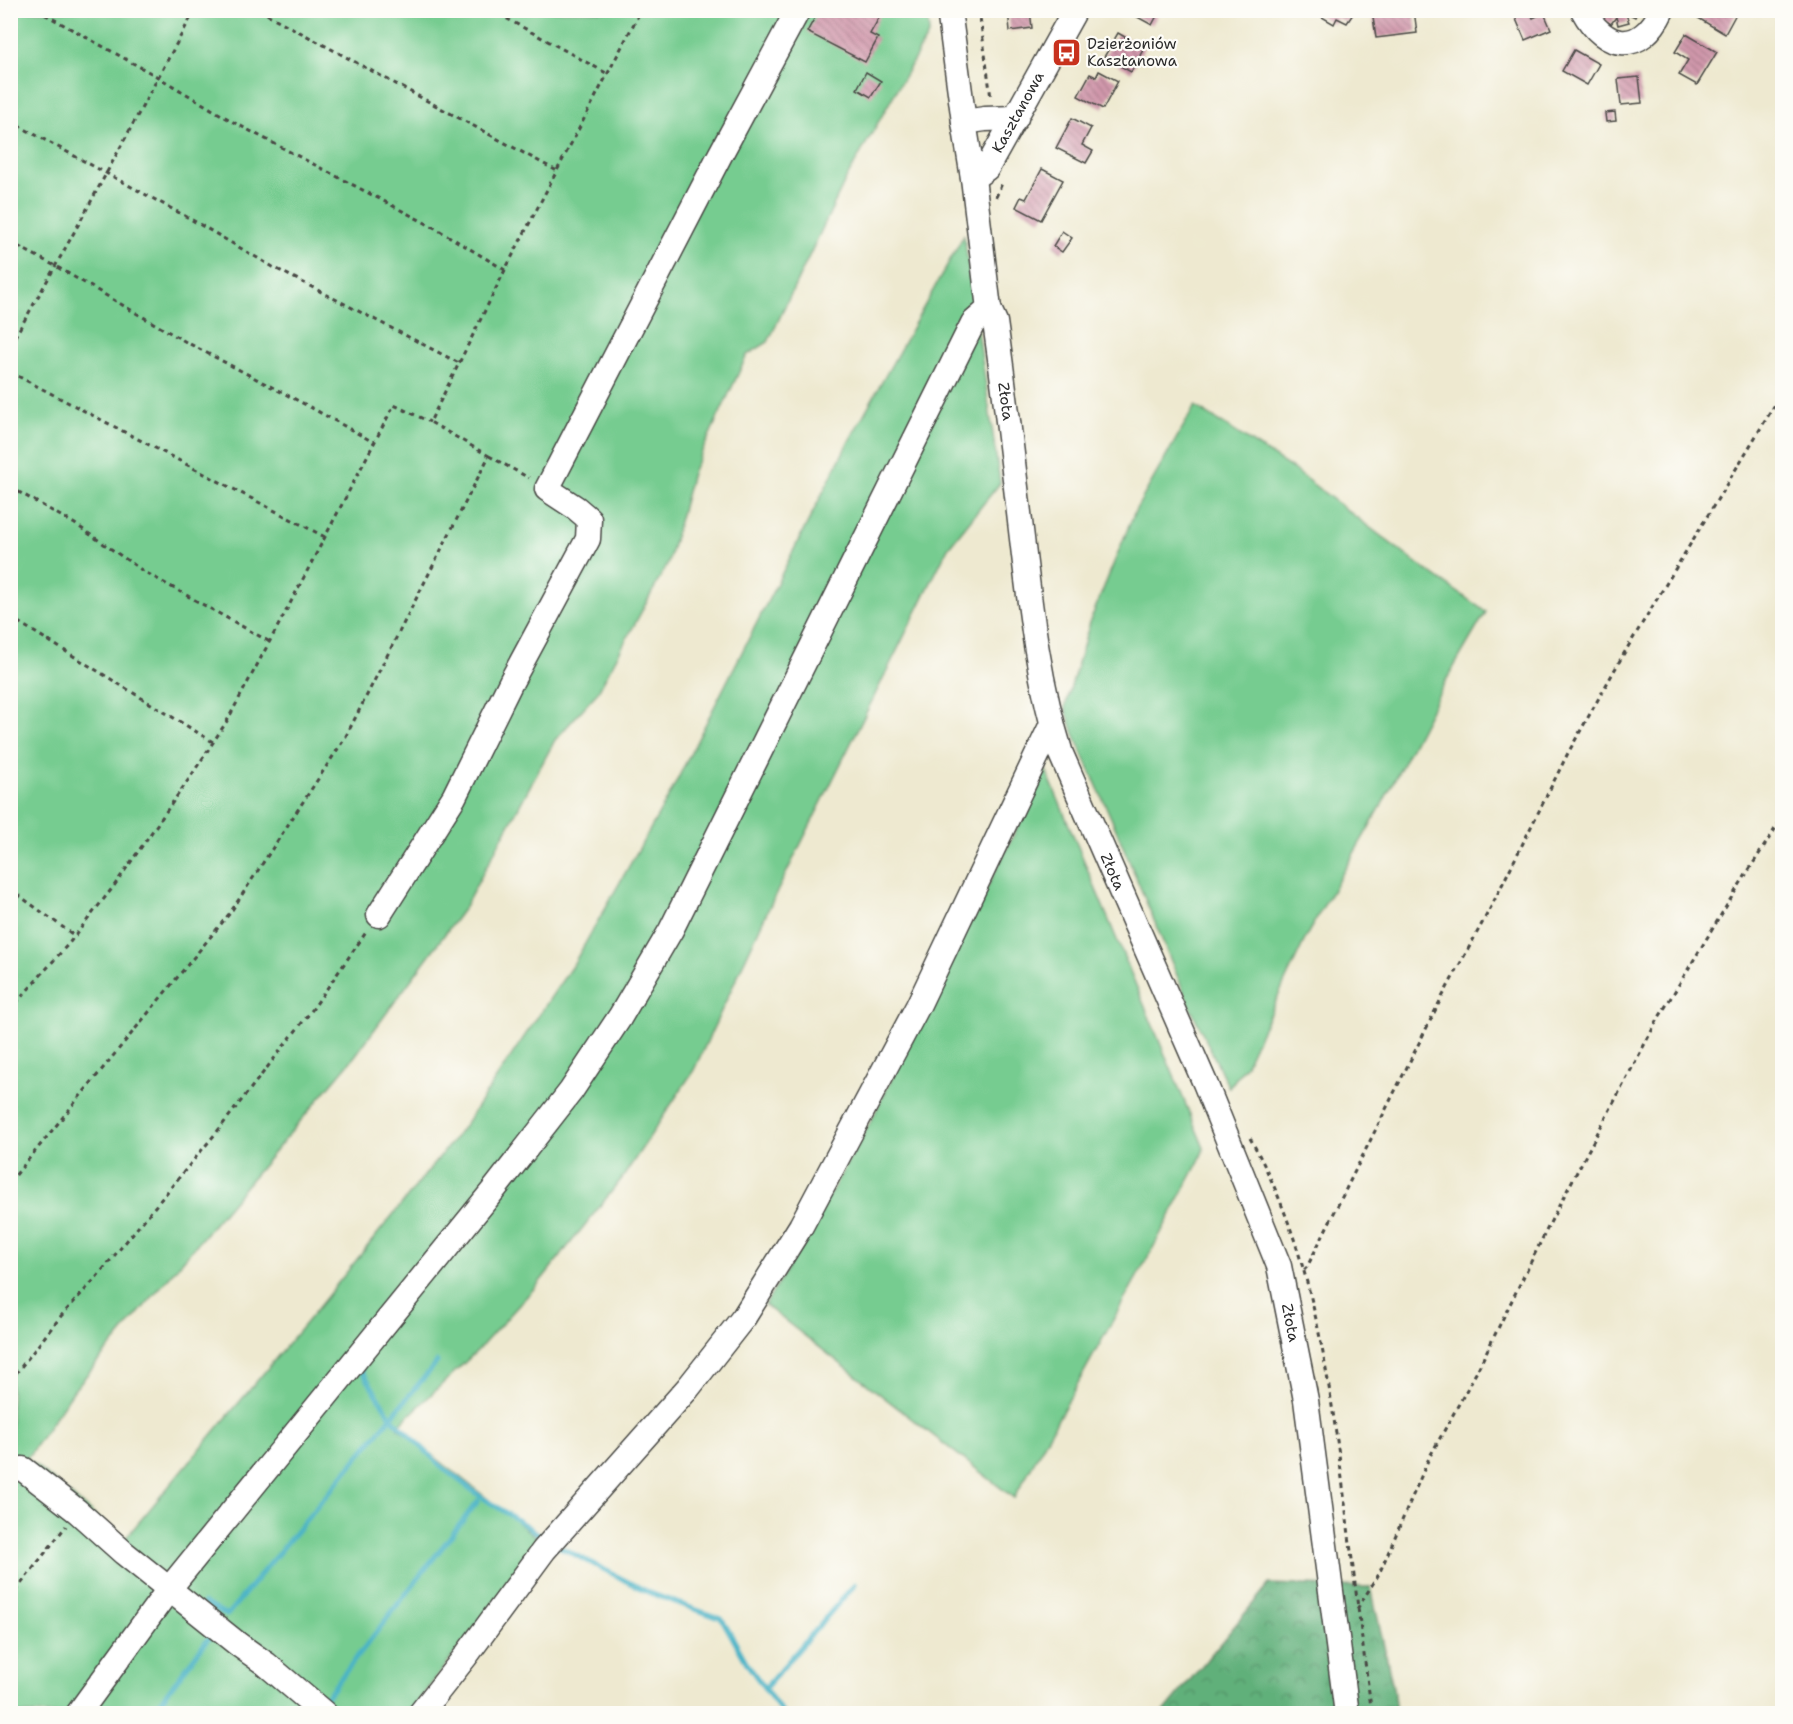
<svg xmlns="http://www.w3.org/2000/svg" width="1793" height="1724" font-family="'Shantell Sans',sans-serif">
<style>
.forest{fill:url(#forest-crowns);stroke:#466e52;stroke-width:1.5}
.green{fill:#76cc90;stroke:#507c5e;stroke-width:1.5}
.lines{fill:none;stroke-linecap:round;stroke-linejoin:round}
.stream{stroke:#48b3c6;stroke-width:5}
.building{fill:url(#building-back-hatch)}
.minor-casing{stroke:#484844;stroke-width:27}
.path{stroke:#484844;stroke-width:3;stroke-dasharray:4.5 4.5;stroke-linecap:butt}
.minor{stroke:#fff;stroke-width:24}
.labels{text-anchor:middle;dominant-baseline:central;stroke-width:4.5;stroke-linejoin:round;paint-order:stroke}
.poi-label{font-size:15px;fill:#2b2b2b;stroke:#fdfcf7;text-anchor:start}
.street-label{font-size:15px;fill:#2b2b2b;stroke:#fdfcf7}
</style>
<defs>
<pattern id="forest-crowns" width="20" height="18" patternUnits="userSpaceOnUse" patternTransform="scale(1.5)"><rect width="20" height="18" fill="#60b07a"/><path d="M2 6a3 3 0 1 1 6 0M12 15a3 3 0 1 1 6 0" fill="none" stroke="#4f8f64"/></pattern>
<pattern id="building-back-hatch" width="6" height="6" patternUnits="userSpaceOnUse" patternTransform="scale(1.5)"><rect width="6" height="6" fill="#d198ac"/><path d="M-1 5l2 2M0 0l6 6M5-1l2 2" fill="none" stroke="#aa7c8c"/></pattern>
</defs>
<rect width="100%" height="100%" fill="#fdfcf7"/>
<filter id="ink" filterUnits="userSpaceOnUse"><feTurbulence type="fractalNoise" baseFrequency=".0167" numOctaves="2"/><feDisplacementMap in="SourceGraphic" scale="12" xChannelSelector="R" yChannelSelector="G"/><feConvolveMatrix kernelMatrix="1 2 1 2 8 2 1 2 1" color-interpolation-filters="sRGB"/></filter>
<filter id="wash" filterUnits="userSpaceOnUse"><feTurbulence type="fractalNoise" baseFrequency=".008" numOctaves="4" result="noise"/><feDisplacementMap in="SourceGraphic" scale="24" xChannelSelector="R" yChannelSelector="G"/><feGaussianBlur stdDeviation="1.35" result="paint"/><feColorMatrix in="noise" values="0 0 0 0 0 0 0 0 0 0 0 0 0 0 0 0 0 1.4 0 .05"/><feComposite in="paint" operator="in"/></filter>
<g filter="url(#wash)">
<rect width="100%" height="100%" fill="#eee9d0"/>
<!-- forest -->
<path class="forest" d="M1269,1584L1371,1587L1393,1687L1396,1713L1162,1714Z"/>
<!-- green -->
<path class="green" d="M11,11H927L929,33L846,179L768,342L747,355L692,473L668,563L597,693L555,740L464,908L355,1056L74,1390L27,1458L124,1540L313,1314L462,1129L574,963L670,794L849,441L964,235L1000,483L948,548L767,912L694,1070L623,1177L539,1283L478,1350L397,1427L541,1541L409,1713L11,1714Z
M1195,406L1293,469L1419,565L1486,612L1445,682L1379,810L1309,931L1245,1066L1229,1088L1191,1009L1112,820L1074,734L1065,707L1091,619L1135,511Z
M1046,770L1204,1148L1200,1159L1153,1248L1014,1498L765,1305L798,1251L871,1121Z"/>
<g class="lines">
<!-- stream -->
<path class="stream" d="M361,1369L391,1417L444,1469L480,1496L545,1538
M558,1546L650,1593L722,1619L748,1665L783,1714
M204,1603L227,1615L437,1362
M766,1687L855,1584
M326,1697L478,1501
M151,1714L211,1635"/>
</g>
<g id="blocks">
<!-- building -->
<path class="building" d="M819,10H825L830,13L832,10H869L880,16L870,34L878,38L865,62L807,32Z
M1008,10H1030L1032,28L1010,31Z
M1132,10H1160L1152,25L1130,13Z
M1310,10H1347L1353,14L1347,23L1337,18L1334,24Z
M1372,10H1414L1417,33L1376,38Z
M1517,10H1529L1533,18L1544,13L1551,29L1525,40L1513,12Z
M1607,10H1638L1635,17L1625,12L1629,22L1618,25L1616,17L1611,24L1602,19Z
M1695,10L1707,12L1708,10H1735L1737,12L1725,34L1693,15Z
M1118,33L1144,48L1131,72L1104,57Z
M1686,34L1717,52L1697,85L1679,75L1688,60L1675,52Z
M1574,50L1599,64L1587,85L1562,71Z
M1099,71L1118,81L1103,109L1078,96L1090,74L1096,77Z
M866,72L881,81L871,97L857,89Z
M1639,77L1642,103L1621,105L1618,79Z
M1615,112L1616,121L1606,122L1605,113Z
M1072,118L1091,128L1082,145L1093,151L1086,163L1056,148Z
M1042,169L1063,180L1041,220L1016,207L1021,197L1026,199Z
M1062,231L1072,238L1062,252L1053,246Z"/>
</g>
</g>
<g filter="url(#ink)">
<use href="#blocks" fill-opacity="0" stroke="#484844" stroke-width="1.5"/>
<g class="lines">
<defs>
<g id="minor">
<path id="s1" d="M949,10L964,122L973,178L989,309L995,322C1005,392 1013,461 1021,530C1030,606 1038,681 1061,754L1205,1083L1279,1266L1306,1400L1347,1714"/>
<path d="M1583,10C1605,51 1641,55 1662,10"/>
<path d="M964,122L985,119L1016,118"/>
<path id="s2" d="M973,178L987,168L1075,10"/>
<path d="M379,915L454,797L511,682L588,539L589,519L576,508L547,489L720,155L798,10"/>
<path d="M23,1469L77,1511L124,1553L239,1645L266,1664L325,1714"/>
<path d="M78,1714L169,1589L496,1187L571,1091L620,1017L671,930L973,323L989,309"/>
<path d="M420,1714L465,1657L544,1550L688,1388L744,1317L801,1226L918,1006L1052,724"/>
</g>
</defs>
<!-- minor casing -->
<use href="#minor" class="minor-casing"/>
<!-- path -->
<path class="path" d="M37,10L158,77L235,123L435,228L505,270
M259,10L557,171
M491,10L608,74
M979,10L991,98
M10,121L187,217L273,267L459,363
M996,197L1003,181
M10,242L57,267L186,342L310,407L375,443
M10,345C75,235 133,122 195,10
M10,372L325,537
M489,456L529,478
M10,487L75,524L143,571L270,642
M10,617L213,742
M10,889L75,936
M10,1010L70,942L114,886L191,776L227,721L293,598L394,405L430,422
M1250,1138C1315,1254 1331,1389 1347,1519C1355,1584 1363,1649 1372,1714
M10,1182L230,913L345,738L489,456L430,422L505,270L641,10
M1304,1270L1307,1267L1441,999L1492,905L1568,753L1623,655L1782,393
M10,1381L61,1316L95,1279L216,1133L312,1010L367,931
M10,1598L66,1526
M1357,1609L1379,1574L1429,1458L1476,1373L1553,1217L1658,1019L1733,895L1782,818"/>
<!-- minor -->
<use href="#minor" class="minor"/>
</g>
</g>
<!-- icons -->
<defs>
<symbol id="bus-square" viewBox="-11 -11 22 22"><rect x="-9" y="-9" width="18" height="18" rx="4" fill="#c8321e" stroke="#fdfcf7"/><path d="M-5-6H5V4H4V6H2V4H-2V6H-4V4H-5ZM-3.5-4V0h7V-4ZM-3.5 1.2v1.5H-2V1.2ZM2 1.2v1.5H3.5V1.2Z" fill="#fff"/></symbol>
</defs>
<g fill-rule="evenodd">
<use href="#bus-square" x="1050" y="36" width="33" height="33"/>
</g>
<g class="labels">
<!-- poi labels -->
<g class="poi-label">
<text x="1087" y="44">Dzierżoniów<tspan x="1087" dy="17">Kasztanowa</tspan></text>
</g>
<!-- street labels -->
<g class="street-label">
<text stroke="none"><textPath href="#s2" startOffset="81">Kasztanowa</textPath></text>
<text stroke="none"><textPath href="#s1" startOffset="396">Złota</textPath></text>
<text stroke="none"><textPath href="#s1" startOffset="882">Złota</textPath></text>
<text stroke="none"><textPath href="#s1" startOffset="1368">Złota</textPath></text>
</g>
</g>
<!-- margin -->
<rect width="1793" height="1724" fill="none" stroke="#fdfcf7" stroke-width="36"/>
</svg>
